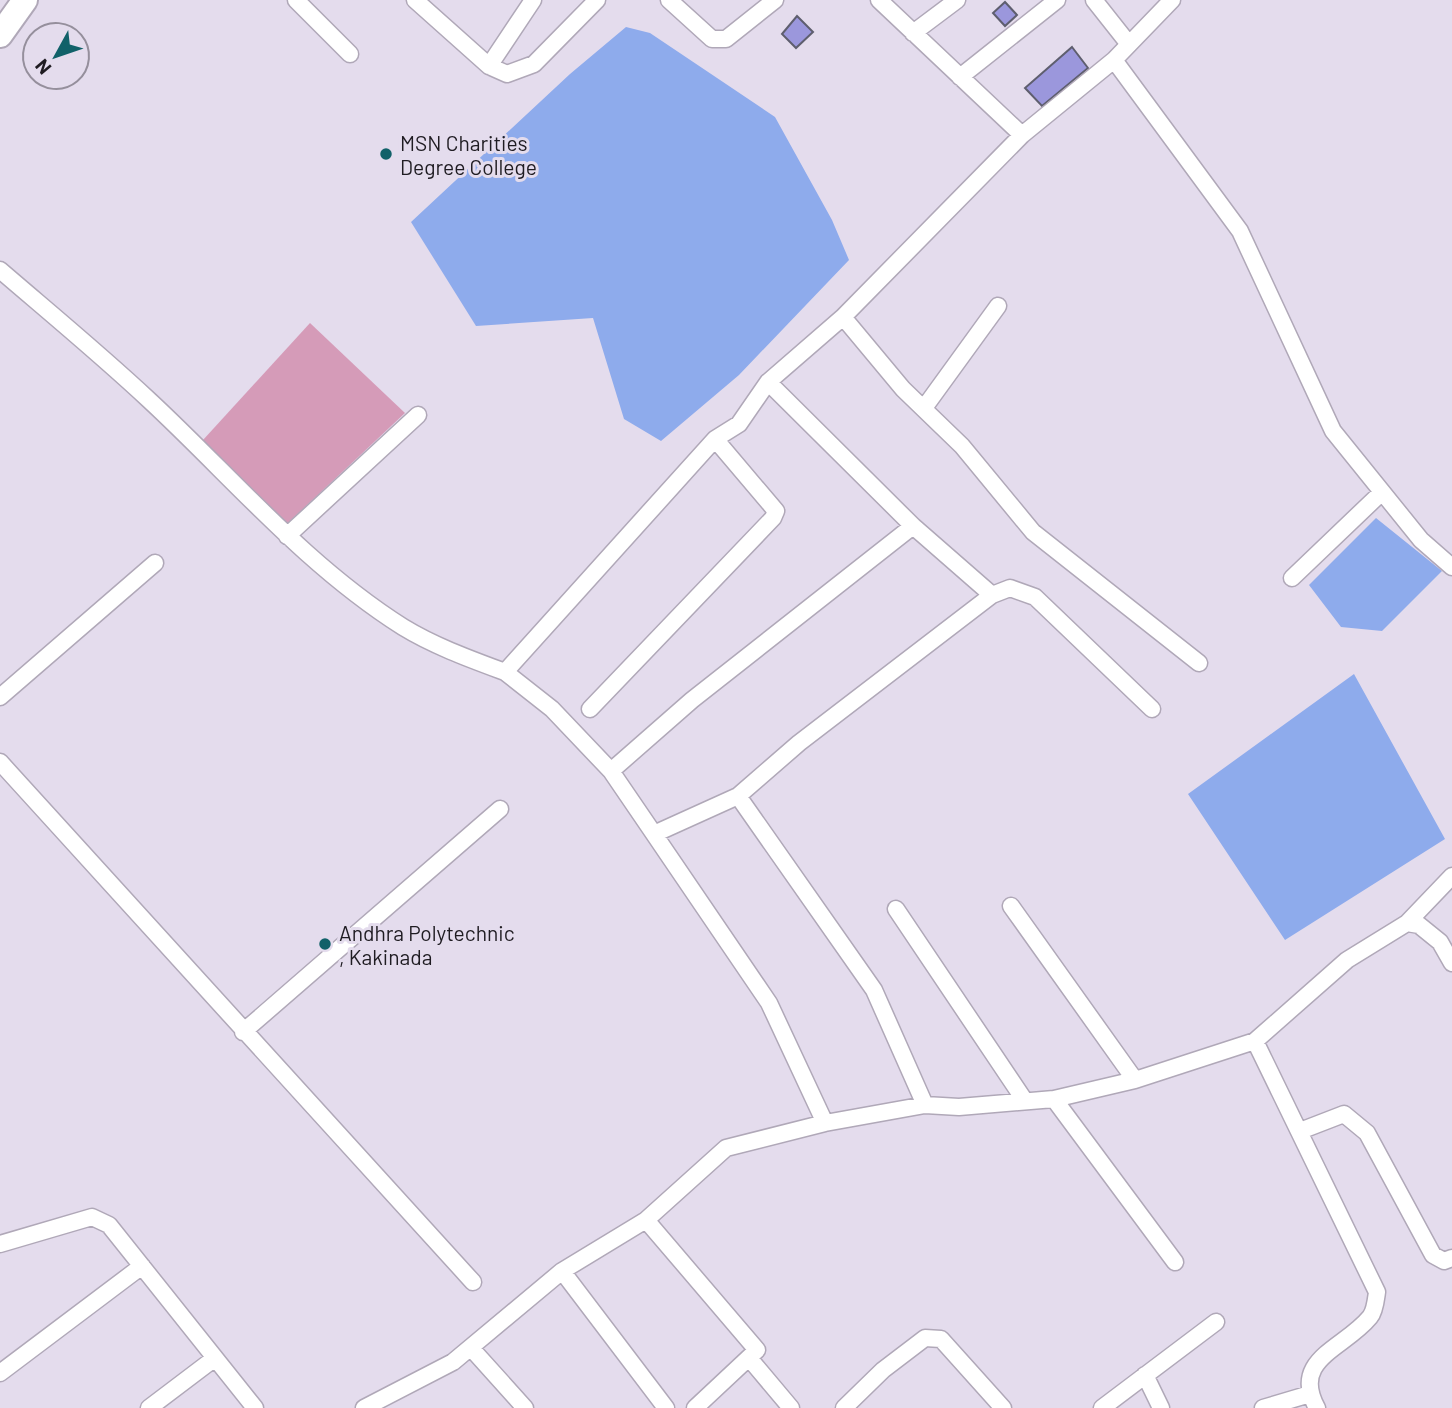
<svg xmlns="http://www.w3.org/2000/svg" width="1452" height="1408" font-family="Barlow,sans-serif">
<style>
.green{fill:#d59bb8}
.water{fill:#8eabec}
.building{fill:#9b97dc;stroke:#5e5e6e;stroke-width:2}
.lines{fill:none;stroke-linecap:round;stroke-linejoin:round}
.minor-casing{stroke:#b0a8b8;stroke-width:19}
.highway-casing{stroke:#b0a8b8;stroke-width:28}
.minor{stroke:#fff;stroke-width:16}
.highway{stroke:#fff;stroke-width:24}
.poi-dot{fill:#116169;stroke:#e4dced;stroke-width:2.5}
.labels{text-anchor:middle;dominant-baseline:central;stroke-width:6;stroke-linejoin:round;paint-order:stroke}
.poi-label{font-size:21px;fill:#1f1c22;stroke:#e4dced;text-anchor:start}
</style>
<rect width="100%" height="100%" fill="#e4dced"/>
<!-- green -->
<path class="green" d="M310,323L405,413L287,524L203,440Z"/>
<!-- water -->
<path class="water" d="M626,27L650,33L775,117L832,220L849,260L739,375L661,441L624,419L593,318L476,326L411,222L570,74Z
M1376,518L1442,571L1382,631L1341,627L1309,585Z
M1354,674L1445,839L1285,940L1188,794Z"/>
<!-- building -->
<path class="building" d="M1005,2L1017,15L1005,26L993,13Z
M797,16L813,32L796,48L782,34Z
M1072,47L1088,68L1042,106L1025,88Z"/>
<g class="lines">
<defs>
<path id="minor" d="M296,0L350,54
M415,0L489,66L507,74L534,64L597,0
M669,0L712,39H726L775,0
M879,0L1022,135L1114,60L1172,0
M1094,0L1128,43
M913,33L957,0
M1114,60L1240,231L1333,431L1421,540L1452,567
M489,66L533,0
M960,77L1057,0
M0,270C50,313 101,355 149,400C232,477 305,565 403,627C434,646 470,659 505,672
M843,317L1022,135
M768,382L913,526
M924,408L998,306
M287,536L418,415
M1292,578L1382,492
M992,595L1010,588L1035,597L1152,709
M0,697L155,563
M590,709L773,518L776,511L715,439
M0,762L473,1282
M611,771L552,709L505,672L715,439L739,424L768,382L843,317L903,389L962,446L1033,532L1199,663
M654,834L611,771L692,700L913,526L992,595L799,743L738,796
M1011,906L1135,1080
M896,909L1025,1101
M1407,923L1452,876
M243,1032L500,809
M1255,1041L1377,1292C1376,1299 1375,1311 1370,1317C1344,1349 1290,1359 1317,1408
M1054,1099L1175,1262
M825,1123L769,1003L654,834L738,796L874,990L925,1105
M1300,1131L1344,1114L1367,1133L1433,1255L1444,1261L1452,1258
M646,1220L726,1148L825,1123L925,1105L959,1107L1054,1099L1135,1080L1255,1041L1347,960L1407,923L1419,925L1440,942L1452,963
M0,1244L92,1217L109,1225L255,1408
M562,1271L646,1220L757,1350L695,1408
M471,1348L525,1408
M749,1358L791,1408
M0,1373L142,1266
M1145,1375L1161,1408
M149,1408L215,1358
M364,1408L453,1362L562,1271L666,1408
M844,1408L883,1370L925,1338L941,1339L1003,1408
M1102,1408L1216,1322
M1263,1408L1310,1394"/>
<path id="highway" d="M0,35L25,0"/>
</defs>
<!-- minor casing -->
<use href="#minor" class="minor-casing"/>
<!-- highway casing -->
<use href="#highway" class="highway-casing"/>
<!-- minor -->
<use href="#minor" class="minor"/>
<!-- highway -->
<use href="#highway" class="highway"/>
</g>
<!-- markers -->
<g class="poi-dot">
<circle cx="386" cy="154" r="7"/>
<circle cx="325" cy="944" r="7"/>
</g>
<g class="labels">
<!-- poi labels -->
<g class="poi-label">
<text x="400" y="142">MSN Charities<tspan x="400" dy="24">Degree College</tspan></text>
<text x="339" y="932">Andhra Polytechnic<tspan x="339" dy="24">, Kakinada</tspan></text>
</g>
</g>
<!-- north arrow -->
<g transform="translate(56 56) rotate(230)"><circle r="33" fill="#e4dced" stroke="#958f9c" stroke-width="2"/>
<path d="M0-5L12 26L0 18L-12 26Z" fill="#116169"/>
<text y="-10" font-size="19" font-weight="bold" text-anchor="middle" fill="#1f1c22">N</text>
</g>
</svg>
